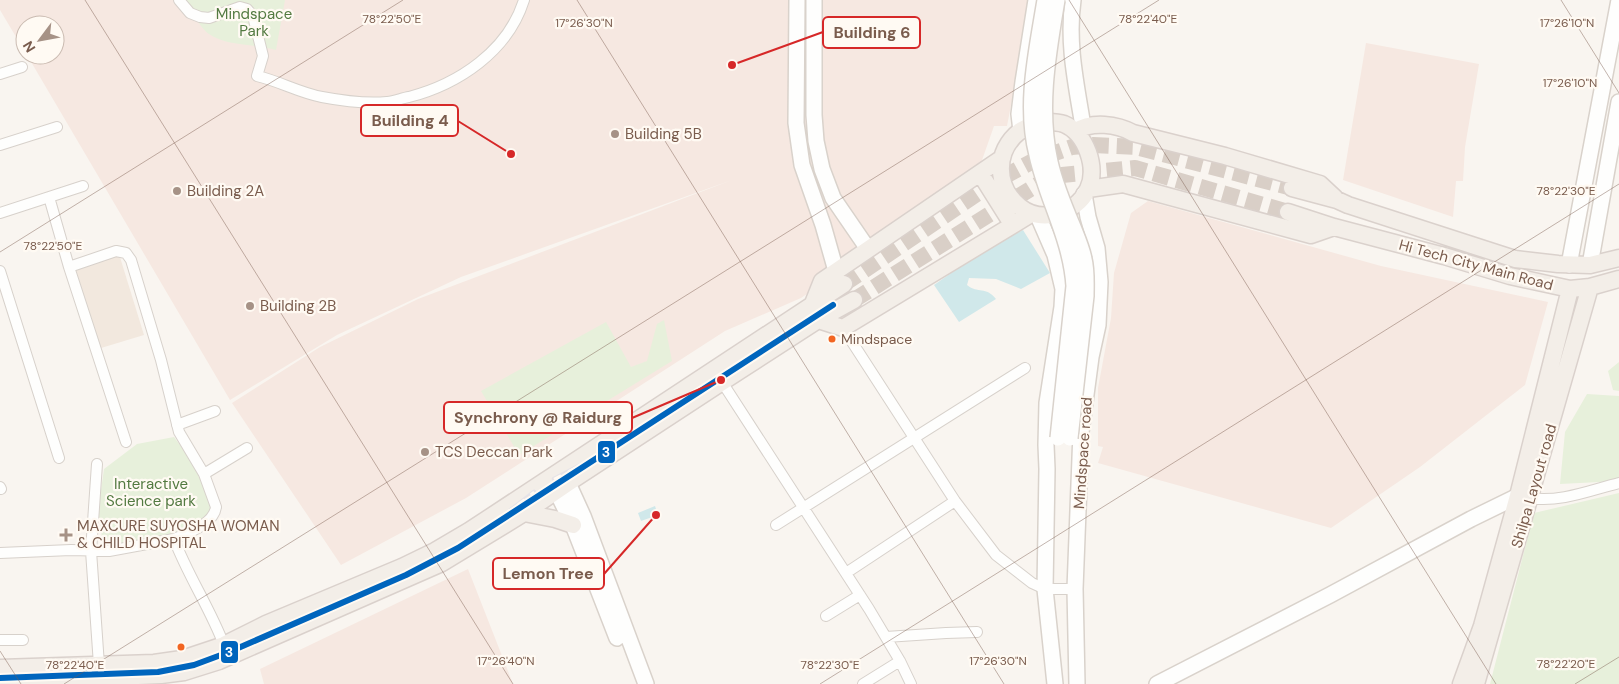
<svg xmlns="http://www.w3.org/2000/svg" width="1619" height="684" font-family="'DM Sans',sans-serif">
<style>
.residential{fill:#f2e8de}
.commercial{fill:#f6e8e1}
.green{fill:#e7f0db}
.water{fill:#d0e8ea}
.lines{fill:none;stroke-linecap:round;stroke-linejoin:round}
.primary-tunnel{stroke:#d9cfc7;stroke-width:16;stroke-dasharray:16 8;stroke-linecap:butt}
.street-casing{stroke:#d7d1cb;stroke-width:12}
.secondary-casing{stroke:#d9d2cb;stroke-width:18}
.primary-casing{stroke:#dad1cc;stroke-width:19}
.street{stroke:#fefefd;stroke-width:10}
.secondary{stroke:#fefefd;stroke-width:15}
.primary{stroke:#f3eee8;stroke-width:16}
.rail-casing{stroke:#e6e3e7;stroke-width:4.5}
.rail{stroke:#fffaf3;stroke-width:2.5;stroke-dasharray:8;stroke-linecap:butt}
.secondary-bridge-casing{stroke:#d9d2cb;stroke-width:18;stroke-linecap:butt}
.secondary-bridge{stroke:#fefefd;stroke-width:15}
.metro-1-casing{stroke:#fffaf3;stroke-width:10}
.metro-1{stroke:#0065bd;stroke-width:6}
.ticks{fill:none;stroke:#7a5c4d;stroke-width:1;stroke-opacity:0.45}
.poi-dot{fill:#a69286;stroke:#fffaf3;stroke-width:2}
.bus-dot{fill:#f26522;stroke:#fffaf3;stroke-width:2}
.labels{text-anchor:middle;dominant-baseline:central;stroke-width:4.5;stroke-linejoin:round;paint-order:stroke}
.bus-label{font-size:14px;fill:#7a5c4d;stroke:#fffaf3;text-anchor:start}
.park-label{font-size:15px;fill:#537a41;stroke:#fffaf3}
.poi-label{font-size:15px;fill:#7a5c4d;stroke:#fffaf3;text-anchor:start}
.street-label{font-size:15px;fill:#7a5c4d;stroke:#fffaf3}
.ticks-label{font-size:12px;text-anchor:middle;fill:#7a5c4d;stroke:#fffaf3;stroke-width:4.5;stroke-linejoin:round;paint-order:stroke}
.leader{fill:none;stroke:#d62828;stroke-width:2}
.callout-dot{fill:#d62828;stroke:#fffaf3;stroke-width:2}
.callout{fill:#fffaf3;stroke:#d62828;stroke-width:2}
.callout-label{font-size:16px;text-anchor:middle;font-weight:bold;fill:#7a5c4d}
.line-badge{stroke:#fffaf3;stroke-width:2}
.badge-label{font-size:14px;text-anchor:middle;font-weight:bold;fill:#fff}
</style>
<rect width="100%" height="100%" fill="#f9f5f0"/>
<!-- residential -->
<path class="residential" d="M119,254L144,335L101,348L74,267Z"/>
<!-- commercial -->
<path class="commercial" d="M0,0H1031L1007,126H994L981,163L893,236L801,298L725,331L466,498L341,565L232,403L320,347L418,299L732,180L461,277L337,335L230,400L27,55H55V25H25V52L0,10Z
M1366,43L1479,64L1465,147L1463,181H1456L1453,217L1343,180Z
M1148,201L1381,266L1548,302L1525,385L1420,467L1331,528L1098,463L1103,447L1098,446V388L1111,318L1114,273L1131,213Z
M468,569L513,684H264L260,669Z"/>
<!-- green -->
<path class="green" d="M183,0H285L276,50C257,44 225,46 209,34C202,30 189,8 183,0Z
M664,320L672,361L519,455L481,391L606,322L631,367L647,361L657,324Z
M1619,362V391L1613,390L1608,371Z
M1587,394L1619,396V481L1560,484L1565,432Z
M174,437C193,461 203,483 213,511L196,525L178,535L116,546L102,538L98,511L104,469L137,444Z
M1619,493V684H1490L1534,513Z"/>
<!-- water -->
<path class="water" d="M1023,230L1050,273L1021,289L996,279L969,278L967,285C978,294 986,286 996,299L959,322L934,285L987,248Z
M655,506L658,515L641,521L638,513Z"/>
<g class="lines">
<!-- primary-tunnel -->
<path class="primary-tunnel" d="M844,284L996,181L1035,160L1072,147L1093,145L1136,147L1292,188
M854,300L1001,207L1042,182L1062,175L1135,168L1288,212"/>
<defs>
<path id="street" d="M179,0L190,13L200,17L209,18L240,7L247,9L253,16L263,56L257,76C279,81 300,93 322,97C343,101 365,104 387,102C394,102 402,98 409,97C459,84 508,51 524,0
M0,74L22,67
M0,145L57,127
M49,197L69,267L126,442
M0,213L83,186
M69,267L116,251L126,253L131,260L161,360L179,432L204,474L247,448
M0,271L59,458
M843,328L955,501L996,555L1032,583L1045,589H1075
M722,382L869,609L900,661L911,684
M177,425L215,411
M97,464L91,551L99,665
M204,474L216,507C214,524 188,533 174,539C188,576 210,608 224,645
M0,487L1,489
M1530,498C1559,503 1591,490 1619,483
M776,525L1025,368
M0,553L71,550L109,551L174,539
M846,573L955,501
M826,616L860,595
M886,637L946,633L977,632
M0,640H23
M863,684L900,661"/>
<path id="secondary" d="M797,0L796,123L802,165L823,225L836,271
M814,0V115L816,141L822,169L833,198L868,249
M1073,0C1067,43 1076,83 1083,126
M1021,131L1019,114L1023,82L1036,0
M1038,216L1055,255L1063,289L1062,307L1047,403L1046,445L1047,469L1045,589L1055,684
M1569,265L1619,0
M1590,265L1619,102
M568,483L583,516L646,684
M556,490L573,525L617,638
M1077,684L1075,589L1081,432L1091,357L1098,325L1100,282L1097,248L1088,217L1084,194
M1157,684L1330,595L1471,519L1518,496L1527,498"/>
<path id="primary" d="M1041,122C1049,122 1056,121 1064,124C1086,133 1098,168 1088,189C1076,214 1041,224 1020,207C995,187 994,151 1020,131C1026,127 1034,125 1041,122Z
M1076,131C1092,121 1117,124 1133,133L1225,156L1320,184L1335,198
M980,173L1012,224
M1292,188L1337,200L1348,205L1515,259L1558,264L1590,265L1619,258
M1088,189L1123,184L1311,235L1334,227
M1288,212L1334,227L1444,256L1510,276L1570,289L1590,287L1619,279
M812,306L822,281L1002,158
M818,320L843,328L1031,214
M524,513L555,519L573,525
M0,668L154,663L182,659L224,645L266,624L402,567L435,551L469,531L844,284
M0,682L161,675L184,672L219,661L442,563L524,513L568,483L722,382L818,320L854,300
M1461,684L1482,626L1518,496L1570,289
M1476,684L1590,287"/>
</defs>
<!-- street casing -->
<use href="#street" class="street-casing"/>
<!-- secondary casing -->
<use href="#secondary" class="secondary-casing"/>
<!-- primary casing -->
<use href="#primary" class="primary-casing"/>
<!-- street -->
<use href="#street" class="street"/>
<!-- secondary -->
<use href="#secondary" class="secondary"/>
<!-- primary -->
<use href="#primary" class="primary"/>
<defs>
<path id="rail" d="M554,479L615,447
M480,534L534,492"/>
</defs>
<!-- rail casing -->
<use href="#rail" class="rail-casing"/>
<!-- rail -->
<use href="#rail" class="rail"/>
<defs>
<path id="secondary-bridge" d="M1045,0C1037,50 1024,104 1037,155C1047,200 1071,239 1074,286L1058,438
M1057,0C1048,54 1038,108 1050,162C1055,184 1064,206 1073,227C1077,237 1082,248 1084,259C1087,271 1086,284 1086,296L1070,438"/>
</defs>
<!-- secondary-bridge casing -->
<use href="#secondary-bridge" class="secondary-bridge-casing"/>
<!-- secondary-bridge -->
<use href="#secondary-bridge" class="secondary-bridge"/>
<defs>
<path id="metro-1" d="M0,678L158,672L194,665L229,652L406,575L458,548L833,305"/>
</defs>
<!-- metro-1 casing -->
<use href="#metro-1" class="metro-1-casing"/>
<!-- metro-1 -->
<use href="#metro-1" class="metro-1"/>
</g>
<!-- ticks -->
<path class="ticks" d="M85,0L513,684M577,0L1004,684M1069,0L1496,684M1561,0L1619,93M0,252L403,0M0,651L21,684M64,684L1159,0M820,684L1619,184M1575,684L1619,657"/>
<!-- markers -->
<g class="poi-dot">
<circle cx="615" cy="134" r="5"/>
<circle cx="177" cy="191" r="5"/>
<circle cx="250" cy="306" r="5"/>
<circle cx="425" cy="452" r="5"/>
<path d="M63.5 527.5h5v5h5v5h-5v5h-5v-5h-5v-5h5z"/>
</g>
<g class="bus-dot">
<circle cx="832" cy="339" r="4.5"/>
<circle cx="181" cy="647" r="4.5"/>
</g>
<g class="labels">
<!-- bus labels -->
<g class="bus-label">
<text x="841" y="339">Mindspace</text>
</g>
<!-- park labels -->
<g class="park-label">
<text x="254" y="14">Mindspace<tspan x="254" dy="17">Park</tspan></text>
<text x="151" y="484">Interactive<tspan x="151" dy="17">Science park</tspan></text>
</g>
<!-- poi labels -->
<g class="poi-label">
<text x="625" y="134">Building 5B</text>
<text x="187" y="191">Building 2A</text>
<text x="260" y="306">Building 2B</text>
<text x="435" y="452">TCS Deccan Park</text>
<text x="77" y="526">MAXCURE SUYOSHA WOMAN<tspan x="77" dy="17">&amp; CHILD HOSPITAL</tspan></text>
</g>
<!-- street labels -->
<g class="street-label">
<text transform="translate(1476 265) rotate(15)">Hi Tech City Main Road</text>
<text transform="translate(1083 453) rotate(-86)">Mindspace road</text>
<text transform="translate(1534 486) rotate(-74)">Shilpa Layout road</text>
</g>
</g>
<g class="ticks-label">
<text x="392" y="23">78°22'50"E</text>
<text x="1148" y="23">78°22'40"E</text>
<text x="584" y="27">17°26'30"N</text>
<text x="1567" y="27">17°26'10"N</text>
<text x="1570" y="87">17°26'10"N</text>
<text x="1566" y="195">78°22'30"E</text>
<text x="53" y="250">78°22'50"E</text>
<text x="506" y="665">17°26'40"N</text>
<text x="998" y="665">17°26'30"N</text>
<text x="1566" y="668">78°22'20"E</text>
<text x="75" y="669">78°22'40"E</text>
<text x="830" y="669">78°22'30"E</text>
</g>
<!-- callouts -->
<path class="leader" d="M732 65L823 32M511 154L458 121M721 380L632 418M656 515L604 574"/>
<g class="callout-dot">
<circle cx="732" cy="65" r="5"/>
<circle cx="511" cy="154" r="5"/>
<circle cx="721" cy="380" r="5"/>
<circle cx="656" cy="515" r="5"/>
</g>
<g class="callout">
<rect x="823" y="17" width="97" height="31" rx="5"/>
<rect x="361" y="105" width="97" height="31" rx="5"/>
<rect x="444" y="402" width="188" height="31" rx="5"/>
<rect x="493" y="558" width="111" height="31" rx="5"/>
</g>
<g class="callout-label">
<text x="872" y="38">Building 6</text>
<text x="410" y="126">Building 4</text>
<text x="538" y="423">Synchrony @ Raidurg</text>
<text x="548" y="579">Lemon Tree</text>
</g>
<g class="line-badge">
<rect x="597" y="440" width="19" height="24" rx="5" fill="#0065bd"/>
<rect x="220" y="640" width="19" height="24" rx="5" fill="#0065bd"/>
</g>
<g class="badge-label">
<text x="606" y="457">3</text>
<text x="229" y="657">3</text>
</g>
<!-- north arrow -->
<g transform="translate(40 40) rotate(238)"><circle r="24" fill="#fffaf3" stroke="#cabbb1"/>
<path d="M0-4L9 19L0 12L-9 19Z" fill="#a69286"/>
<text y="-8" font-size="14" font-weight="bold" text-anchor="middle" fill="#7a5c4d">N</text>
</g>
</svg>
